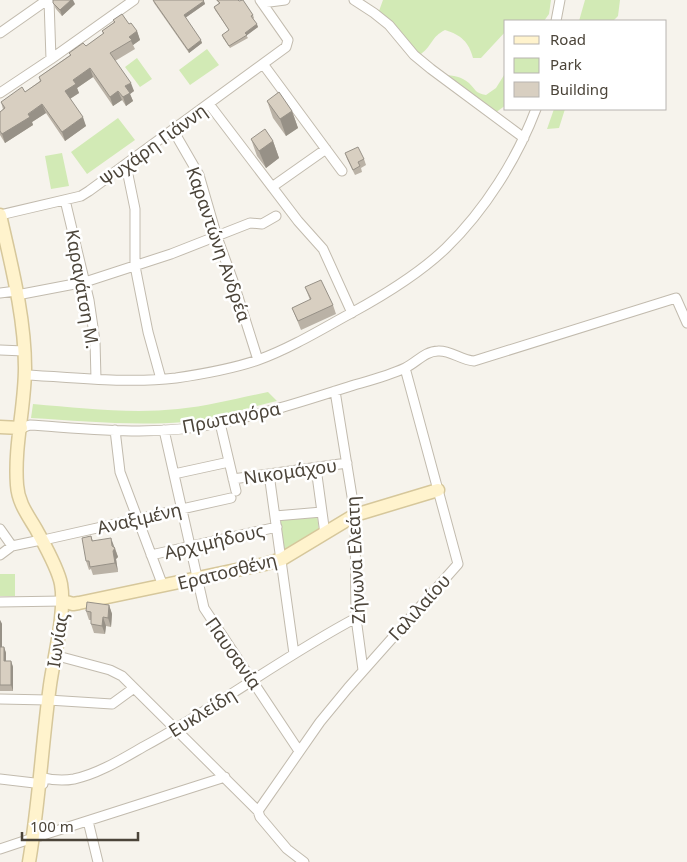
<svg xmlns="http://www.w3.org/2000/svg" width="687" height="862" font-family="'Noto Sans',sans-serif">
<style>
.green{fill:#d2eab5}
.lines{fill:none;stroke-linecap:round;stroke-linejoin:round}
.street-casing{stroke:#c2bbae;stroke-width:11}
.secondary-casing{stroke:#d6c79b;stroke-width:15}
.street{stroke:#fff;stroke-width:9}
.secondary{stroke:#fff3cd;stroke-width:12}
.wall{fill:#bab2a6}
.shaded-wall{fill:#979187}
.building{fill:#d8cfc1;stroke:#979187}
.labels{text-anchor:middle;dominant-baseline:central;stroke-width:5;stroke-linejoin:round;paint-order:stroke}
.street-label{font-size:18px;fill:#4b4439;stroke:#fff}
</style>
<rect width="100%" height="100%" fill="#f6f3ec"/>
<!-- green -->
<path class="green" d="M383,0H551L549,14L544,21H506V31L481,58H473C469,42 461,35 445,30C431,37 433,45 421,54L413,50L392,24L379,11Z
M585,0H620L618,16L613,21H579Z
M207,49L219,65L190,85L179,70Z
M137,58L152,79L140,87L125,67Z
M506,72V105L495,113L444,75C453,75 462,77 469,83C476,90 475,93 486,95L496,88Z
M554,109H565L559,128L547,129Z
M118,118L135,140L87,174L71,152Z
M62,153L69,186L51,189L45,156Z
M268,392L277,401C246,408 215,419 184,422C133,426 81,421 31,418L33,404C81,408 130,414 178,409C209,406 238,398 268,392Z
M317,515L319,530L284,550L280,518Z
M0,574H15V596H0Z"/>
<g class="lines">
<defs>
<path id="street" d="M49,0L51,59
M354,0L374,13L389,25L414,55L431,69L524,138
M262,3L285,0
M556,21L560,0
M0,33L47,0
M263,64L342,171
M0,93L51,59L134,0
M209,104L298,221L323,249L352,313
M173,130L199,175L217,237L233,281L258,360
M126,165L135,209V266L148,332L161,379
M272,187L326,149
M65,200L89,300L95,341L96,379
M0,215L81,196L89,191L286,47L288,40L260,0
M0,293L16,291
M17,295L85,282L171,254L250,223L262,224L276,216
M0,350L24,351
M25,375C75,377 126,384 176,378C203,374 232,369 258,360C291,348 322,329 353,312C386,294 419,274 446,248C485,210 517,159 536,109
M335,391L355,515L356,618L363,670
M220,423L236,491
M21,428L30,425C92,429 158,437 219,423C264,414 307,400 351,386C368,381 388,376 405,368C416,363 425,351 438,351C450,350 461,360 474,361L676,298L687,323
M115,430L120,472L163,586
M164,430L204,608L299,751
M316,468L325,534
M174,474L229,462
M269,474L294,654
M233,479L347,463
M275,516L322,512
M0,529L12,546
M48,539L231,498
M0,555L12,546L41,540
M151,555L277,527
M0,602L63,601
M54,655L110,670L122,676L258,811L260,817L287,849L304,862
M0,699L48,700L112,704L134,688
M40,777C51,780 63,781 74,779C98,774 122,759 143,747C216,708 282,657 356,618
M0,779L43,784
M258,811L320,722L348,688L458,564L405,368
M88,821L98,862
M40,836L225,777
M0,849L33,838"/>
<path id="secondary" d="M0,215C11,264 25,317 25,368C25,407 14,445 17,485C18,502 27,514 36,529C44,544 58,568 61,584C66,612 54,656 50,685C42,744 39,804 29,862
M0,427L21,428
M63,601L73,604L79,603L265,564L282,559L355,515L438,490"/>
</defs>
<!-- street casing -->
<use href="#street" class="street-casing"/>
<!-- secondary casing -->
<use href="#secondary" class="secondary-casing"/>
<!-- street -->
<use href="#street" class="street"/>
<!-- secondary -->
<use href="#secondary" class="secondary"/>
</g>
<!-- wall -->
<path class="wall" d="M153,0H203L205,4L185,18L202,43L189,53L154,3Z
M216,0H238L253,15L254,18L253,19L258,27L246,35L248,38L230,48L223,38L222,35L229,30L215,10L214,7L219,3Z
M53,3L75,4L62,16L56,9Z
M113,20L129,24L137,31L140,40L133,45L135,49L115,61L134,91L130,94L133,101L126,106L122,100L113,106L93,77L77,88L79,93L70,99L86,126L65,141L46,113L32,122L33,125L5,143L0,135V112L3,109L1,102L25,92L40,81L39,77L70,55L69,53L86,46L103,34L102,31L114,22Z
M267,101L292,111L298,128L286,136L273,118Z
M251,139L273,141L279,158L266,168L257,156Z
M345,153L364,159L366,165L361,168L362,172L355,175L347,159Z
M305,287L333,305L336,314L301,330L292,308L310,300Z
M91,536L93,541L115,548L118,557L116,559L118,572L93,575L91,569L89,570L86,561Z
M109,605L112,614L111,627L106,626L105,634L94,633L91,624V620H89L86,611Z
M0,620L2,624V647H4L6,653V661H11L13,667V691H0Z"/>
<!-- shaded-wall -->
<path class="shaded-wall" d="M71,0H73L75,4L62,16L60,10Z
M204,1L205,4L185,18L184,15Z
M257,24L258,27L246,36L245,33Z
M137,31L140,40L133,45L129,37Z
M201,40L202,43L189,53L188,50Z
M90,68L93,77L77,88L79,93L68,100L65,91L73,80Z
M131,83L134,91L130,94L133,101L126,106L123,97L125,86Z
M118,91L122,100L113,106L110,97Z
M42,104L46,113L32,122L33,125L5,143L2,134Z
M292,111L298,128L286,136L280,119Z
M83,117L86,126L65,141L62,132Z
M273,141L279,158L266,168L259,151Z
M111,538L118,557L116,559L118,572L115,563Z
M109,605L112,614L111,627L108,618Z
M103,617L106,626L105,634L102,626Z
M0,620L2,624V653L0,649Z
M4,647L6,653V667L4,661Z
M11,661L13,667V691L11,685Z"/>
<!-- building -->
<path class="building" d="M53,0H71L60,10L53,3Z
M153,0H203L204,1L184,15L201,40L188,50Z
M217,0H238L239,1L243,0L253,15L251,16L257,24L245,33L247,35L229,46L222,35L229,30L214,7L220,3Z
M122,14L129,24L131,23L137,31L129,37L132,40L110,53L131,83L125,86L130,93L123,97L118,91L110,97L90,68L73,80L76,84L65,91L83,117L62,132L42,104L28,114L30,117L2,134L0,131V112L5,108L1,102L22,87L25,92L41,81L39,77L71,55L69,53L83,43L86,46L104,33L102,31L115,22L113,20Z
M279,92L292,111L280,119L267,101Z
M265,129L273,141L259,151L251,139Z
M358,147L364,159L358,162L360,166L353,170L345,153Z
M321,280L333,305L298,321L292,308L311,299L305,287Z
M91,536L92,541L111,538L112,546L115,548L113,551L115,563L90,567L89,561H86L82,538Z
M87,602L109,605L108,618L103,617L102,626L91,624V612L86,611Z
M0,647H4V661H11V685H0Z"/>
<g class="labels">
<!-- street labels -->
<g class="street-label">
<text transform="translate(153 145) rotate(-36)">Ψυχάρη Γιάννη</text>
<text transform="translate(219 244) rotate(71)">Καραντώνη Ανδρέα</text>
<text transform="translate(83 289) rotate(80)">Καραγάτση Μ.</text>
<text transform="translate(231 417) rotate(-11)">Πρωταγόρα</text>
<text transform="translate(290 471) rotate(-8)">Νικομάχου</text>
<text transform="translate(139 518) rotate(-13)">Αναξιμένη</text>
<text transform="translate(214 541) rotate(-13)">Αρχιμήδους</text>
<text transform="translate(355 560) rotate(-93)">Ζήνωνα Ελεάτη</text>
<text transform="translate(227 571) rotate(-14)">Ερατοσθένη</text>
<text transform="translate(419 607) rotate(-48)">Γαλιλαίου</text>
<text transform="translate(57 640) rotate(-81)">Ιωνίας</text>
<text transform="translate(234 653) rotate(55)">Παυσανία</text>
<text transform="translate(202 712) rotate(-32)">Ευκλείδη</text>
</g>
</g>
<!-- legend -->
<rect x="504" y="20" width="162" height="90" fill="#ffffff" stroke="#b7b4b0"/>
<rect x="514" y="36" width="25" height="8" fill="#fff3cd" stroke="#b7b4b0"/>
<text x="550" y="45" font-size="15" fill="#4b4439">Road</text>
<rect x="514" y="58" width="25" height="15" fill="#d2eab5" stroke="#b7b4b0"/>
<text x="550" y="70" font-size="15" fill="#4b4439">Park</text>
<rect x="514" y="82" width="25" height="15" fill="#d8cfc1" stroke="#b7b4b0"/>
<text x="550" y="95" font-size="15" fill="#4b4439">Building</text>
<!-- scale -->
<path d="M22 832v8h116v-8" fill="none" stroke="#4b4439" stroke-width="2.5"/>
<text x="30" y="832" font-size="15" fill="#4b4439" stroke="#ffffff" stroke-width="4" paint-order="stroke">100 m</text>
</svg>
